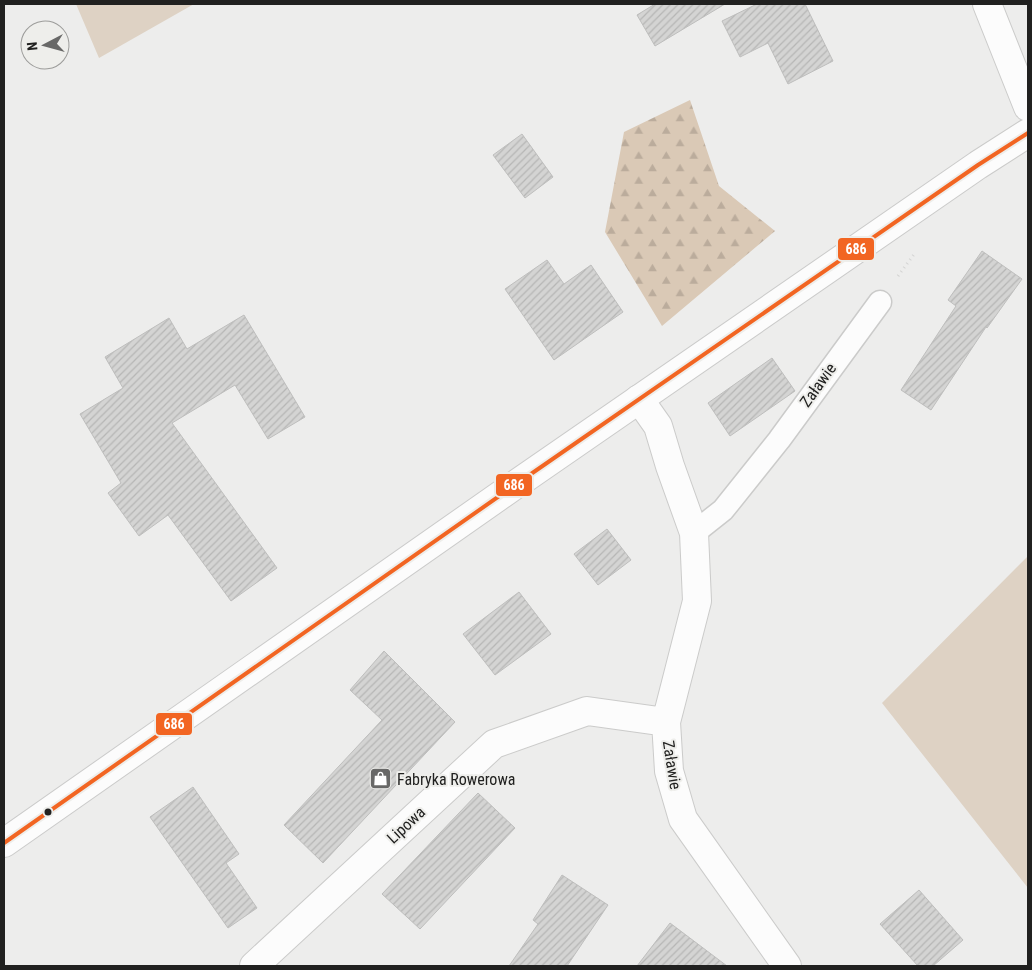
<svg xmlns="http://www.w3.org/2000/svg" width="1032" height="970" font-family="'Roboto Condensed',sans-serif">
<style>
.grass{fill:#ded2c4}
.forest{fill:url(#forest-firs)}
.building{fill:url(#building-hatch);stroke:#bebebd}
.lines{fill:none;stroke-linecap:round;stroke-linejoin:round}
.lane-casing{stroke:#cbcbca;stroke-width:25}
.street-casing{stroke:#cbcbca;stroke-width:30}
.secondary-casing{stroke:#cbcbca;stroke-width:30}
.primary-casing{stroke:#cbcbca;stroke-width:30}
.path{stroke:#d3d3d2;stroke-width:3;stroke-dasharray:1 4;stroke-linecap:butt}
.lane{stroke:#fcfcfc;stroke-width:22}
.street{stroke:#fcfcfc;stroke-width:28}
.secondary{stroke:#fcfcfc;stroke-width:28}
.primary{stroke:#fcfcfc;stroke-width:28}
.bus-1-casing{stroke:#eeeeeb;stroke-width:8}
.bus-1{stroke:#f26522;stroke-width:4}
.bus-dot{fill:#212120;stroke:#eeeeeb;stroke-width:2}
.labels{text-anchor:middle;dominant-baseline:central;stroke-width:4;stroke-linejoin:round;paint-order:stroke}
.street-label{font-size:16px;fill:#212120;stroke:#eeeeeb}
.poi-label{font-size:16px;fill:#212120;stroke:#eeeeeb;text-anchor:start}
.line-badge{stroke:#eeeeeb;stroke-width:2}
.badge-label{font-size:14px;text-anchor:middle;font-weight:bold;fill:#fff}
</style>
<defs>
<pattern id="forest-firs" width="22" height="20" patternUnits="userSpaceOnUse" patternTransform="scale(1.25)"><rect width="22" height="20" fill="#dac9b6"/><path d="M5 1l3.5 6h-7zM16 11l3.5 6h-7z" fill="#bbac9c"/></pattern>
<pattern id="building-hatch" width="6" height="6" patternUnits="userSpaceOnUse" patternTransform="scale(1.25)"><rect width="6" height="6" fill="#d4d4d3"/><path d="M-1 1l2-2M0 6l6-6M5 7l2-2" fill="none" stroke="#b6b6b5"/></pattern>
</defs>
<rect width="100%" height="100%" fill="#ededec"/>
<!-- grass -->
<path class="grass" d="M76,4H194L99,58Z
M1028,556V888L882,703Z"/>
<!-- forest -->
<path class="forest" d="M690,100L719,186L775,231L662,326L605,232L624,132Z"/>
<!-- building -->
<path class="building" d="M655,4H725L655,46L637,15Z
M757,4H805L833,61L788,84L768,43L740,57L722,21Z
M522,134L553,177L525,198L493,155Z
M982,251L1022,279L987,328L986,327L931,410L901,390L956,306L948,300Z
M547,260L564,284L591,265L623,312L554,360L505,289Z
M244,315L305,417L268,439L235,385L172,423L277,568L231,601L168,515L139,536L108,493L121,483L80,414L123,388L105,357L169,318L187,349Z
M772,358L795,391L730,436L708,403Z
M607,529L631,560L598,585L574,554Z
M519,592L551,634L495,675L463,634Z
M384,651L455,722L323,863L284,825L382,720L350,690Z
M193,787L239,854L226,863L257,908L228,928L150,817Z
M478,793L515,828L420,929L382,894Z
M562,875L608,905L567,966H509L538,924L533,920Z
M919,890L963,940L933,966H918L880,924Z
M670,923L727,966H637Z"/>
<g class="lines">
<defs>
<path id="lane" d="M694,533L723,510L779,440L880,302"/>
<path id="street" d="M639,399L658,426L670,466L694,533L697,601L666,722L669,771L683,819L787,966
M254,966L494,744L587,711L666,722"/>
<path id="secondary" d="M987,4L1028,107"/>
<path id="primary" d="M4,843L515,485L978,165L1028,133"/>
</defs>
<!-- lane casing -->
<use href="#lane" class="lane-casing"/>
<!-- street casing -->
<use href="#street" class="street-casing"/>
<!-- secondary casing -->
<use href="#secondary" class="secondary-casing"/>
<!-- primary casing -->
<use href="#primary" class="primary-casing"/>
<!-- path -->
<path class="path" d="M898,276L915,253"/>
<!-- lane -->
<use href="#lane" class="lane"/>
<!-- street -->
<use href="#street" class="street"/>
<!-- secondary -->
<use href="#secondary" class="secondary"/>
<!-- primary -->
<use href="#primary" class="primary"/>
<defs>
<path id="bus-1" d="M4,843L515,485L978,165L1028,133"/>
</defs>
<!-- bus-1 casing -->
<use href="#bus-1" class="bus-1-casing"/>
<!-- bus-1 -->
<use href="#bus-1" class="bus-1"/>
</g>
<!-- icons -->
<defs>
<symbol id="shop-square" viewBox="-11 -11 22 22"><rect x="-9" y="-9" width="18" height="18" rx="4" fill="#686867" stroke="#eeeeeb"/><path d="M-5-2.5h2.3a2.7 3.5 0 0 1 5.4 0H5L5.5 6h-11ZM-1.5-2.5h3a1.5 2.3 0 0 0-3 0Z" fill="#fff"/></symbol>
</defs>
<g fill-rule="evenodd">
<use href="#shop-square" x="368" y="766" width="25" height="25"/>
</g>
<!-- markers -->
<circle class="bus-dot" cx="48" cy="812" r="4.5"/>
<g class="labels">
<!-- street labels -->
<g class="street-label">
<text transform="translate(818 385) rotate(-54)">Załawie</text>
<text transform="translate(672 765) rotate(81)">Załawie</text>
<text transform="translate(406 825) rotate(-43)">Lipowa</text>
</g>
<!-- poi labels -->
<g class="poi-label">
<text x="397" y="779">Fabryka Rowerowa</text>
</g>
</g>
<g class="line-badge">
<rect x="837" y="237" width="38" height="24" rx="5" fill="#f26522"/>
<rect x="495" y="473" width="38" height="24" rx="5" fill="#f26522"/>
<rect x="155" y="712" width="38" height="24" rx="5" fill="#f26522"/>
</g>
<g class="badge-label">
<text x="856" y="254">686</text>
<text x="514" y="490">686</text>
<text x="174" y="729">686</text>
</g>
<!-- border -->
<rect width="1032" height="970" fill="none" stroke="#212120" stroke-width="10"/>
<!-- north arrow -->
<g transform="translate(45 45) rotate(264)"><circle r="24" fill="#eeeeeb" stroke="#9c9c9a"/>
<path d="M0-4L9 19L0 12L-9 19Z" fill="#686867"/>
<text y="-8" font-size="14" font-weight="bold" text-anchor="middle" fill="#212120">N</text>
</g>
</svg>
